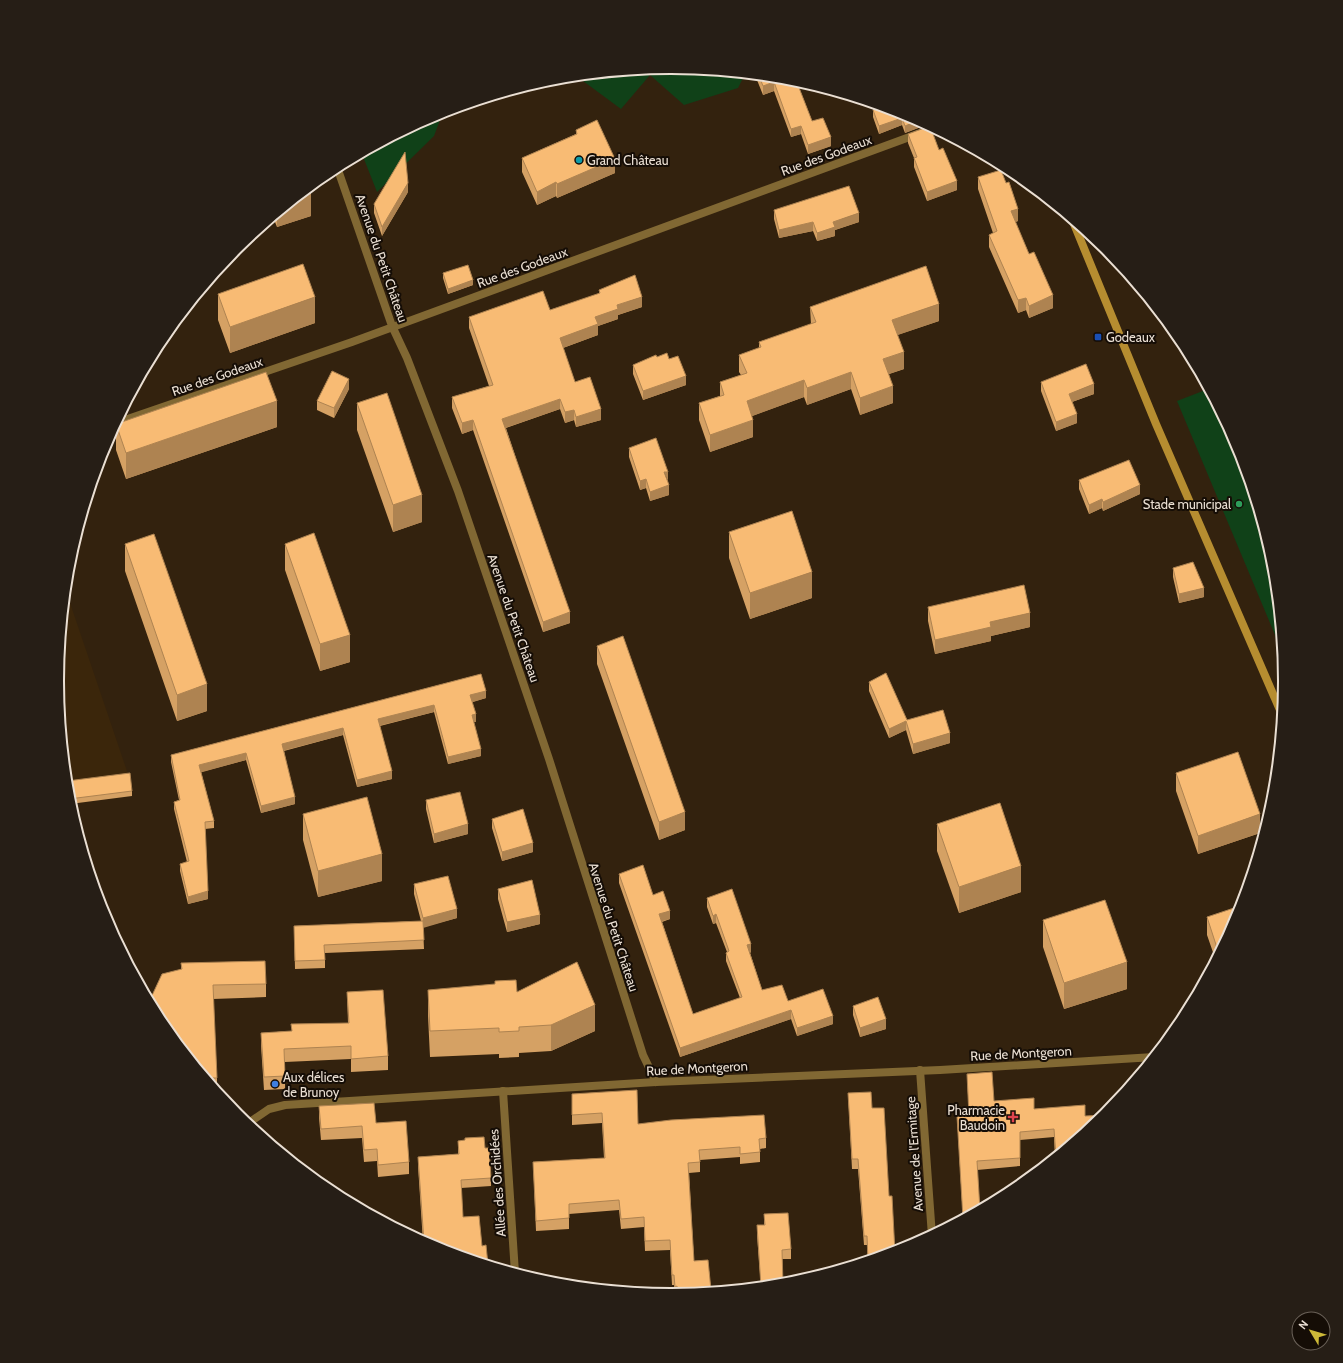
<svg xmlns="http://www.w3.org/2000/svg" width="1343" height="1363" font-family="Cabin,sans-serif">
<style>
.built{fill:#3b260b}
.green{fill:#104118}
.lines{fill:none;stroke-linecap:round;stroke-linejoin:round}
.minor{stroke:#816833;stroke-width:8}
.tertiary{stroke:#816833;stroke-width:8}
.secondary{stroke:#b68d30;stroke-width:8}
.wall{fill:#d5a164}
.shaded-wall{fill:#ae8351}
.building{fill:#f8bb74;stroke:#ae8351}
.culture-dot{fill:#0f9aa8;stroke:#150d06;stroke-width:1.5}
.transit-dot{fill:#1a4fb4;stroke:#150d06;stroke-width:1.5}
.leisure-dot{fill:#2e9e5b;stroke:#150d06;stroke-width:1.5}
.shop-dot{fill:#3f7fe0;stroke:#150d06;stroke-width:1.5}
.health-dot{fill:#e0444e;stroke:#150d06;stroke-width:1.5}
.labels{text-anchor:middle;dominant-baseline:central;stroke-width:4;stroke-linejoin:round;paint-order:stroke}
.street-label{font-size:13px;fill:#eadfd3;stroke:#150d06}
.poi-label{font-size:13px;fill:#eadfd3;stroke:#150d06;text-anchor:start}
.rim{fill:none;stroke:#eadfd3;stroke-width:2}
</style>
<rect width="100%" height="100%" fill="#33220e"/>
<!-- built -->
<path class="built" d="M66,591L129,777L67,785L57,681Z"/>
<!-- green -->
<path class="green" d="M672,67L745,74L738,88L684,105L650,75L621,109L579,78V76Z
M443,112L434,136L377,192L362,154Z
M1208,389L1239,447L1274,562L1283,654L1177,401Z"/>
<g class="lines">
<!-- minor -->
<path class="minor" d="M337,167L392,326L407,358L458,491L549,759L643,1055L656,1082
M116,423L352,342L934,128
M920,1070L932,1236
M503,1091L515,1273"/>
<!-- tertiary -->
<path class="tertiary" d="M247,1124L269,1109L285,1105L656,1082L940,1070L1154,1057"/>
<!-- secondary -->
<path class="secondary" d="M1072,219L1156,424L1283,717"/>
</g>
<!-- wall -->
<path class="wall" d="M755,75L792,79L805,83L798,85L812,121L831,146L808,154L801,134L791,137L774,91L763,95Z
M873,110L926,124V125L905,133L902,125L879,134L873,117Z
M576,130L615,173L557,198L556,196L537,205L522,172V158L576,134Z
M908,134L957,190L927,201L914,167V158L908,143Z
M978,177L1018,221L1015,222L1053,308L1029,318L1026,310L1018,313L989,247V235L993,233L978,189Z
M310,187L311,216L277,227L273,217Z
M408,192L382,236L374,213V204Z
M774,210L859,222L835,230V236L817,241L813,231L779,238L774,219Z
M443,273L473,285L448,294L443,278Z
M599,290L642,307L618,315V319L598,326V335L563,348L575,382L601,420L576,427L574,420L565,423L560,409L506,428L570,623L543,632L473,430L462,434L452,408V397L489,386L469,328V317L550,310L599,294Z
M218,294L315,323L230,353L218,320Z
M810,307L939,321L897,335L904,369L889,374L893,403L860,415L851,389L807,405L804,397L752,416L753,437L710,452L699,420V403L720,396V382L741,375L739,372V355L759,348V342L811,324Z
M657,357L669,359L686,385L643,400L633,374V365Z
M1041,382L1094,394L1072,402L1077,423L1056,431L1041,391Z
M349,389L334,418L317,410V401Z
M357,403L422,522L393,532L357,430Z
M116,424L277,427L126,479L116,450Z
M629,448L668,481L669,495L650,501L646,488L640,490L629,457Z
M1079,480L1140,494L1103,511L1102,508L1089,514L1079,489Z
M729,532L812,598L750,619L729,558Z
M125,544L207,711L177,721L125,571Z
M285,544L350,662L320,671L285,570Z
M1173,568L1204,597L1179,603L1173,577Z
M928,607L1030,627L991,636V641L935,654L928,621Z
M597,646L685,830L659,840L597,664Z
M481,674L486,698L472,702L476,722H473L481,756L448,764L434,712L380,726L392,779L357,787L343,735L284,751L295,804L261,813L246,760L201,772L214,821V828L205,829L208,899L188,904L180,871V864L187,862L174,809V802L179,800L171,762V755Z
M869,682L907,720L950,743L913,754L906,730L889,738L869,691Z
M1176,773L1260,833L1198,854L1176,791Z
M67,781L132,791V796L70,804L69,801Z
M426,800L468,834L434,843L426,809Z
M303,814L382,881L318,897L303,840Z
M492,819L533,852L502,861L492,828Z
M937,824L1021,892L959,913L937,851Z
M619,874L653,895L670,919L662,922L693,1014L740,998L726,961V953L727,952L716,923L713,924L707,907V898L751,952L750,953L762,990L788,1001L833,1024L797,1036L791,1019L680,1057L619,883Z
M414,884L457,918L423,927L424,949L325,953V968L295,969L294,926L421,921L414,894Z
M498,889L540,924L507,932L498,899Z
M1207,917H1239L1216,961L1207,935Z
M1043,920L1127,989L1064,1009L1043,947Z
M181,963L266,984V997L213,999L217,1078V1091L160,1023L181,969Z
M428,990L517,992L595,1031L551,1051L519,1053V1057L499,1058V1054L430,1057L428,1016Z
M347,992L388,1056V1070L351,1072V1059L285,1062V1089L264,1090L261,1046V1033L291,1031L348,1023Z
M853,1006L886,1029L860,1037L853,1015Z
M967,1074L994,1101L1034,1109L1085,1116H1106L1055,1158L1054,1137L1020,1140V1166L977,1170L980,1210L963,1219L957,1116H969Z
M848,1093L872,1108L889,1196L895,1253L868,1261L867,1245H864L858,1169H852Z
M572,1094L638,1124L766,1138V1148L760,1149V1162L740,1164V1157L700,1160V1172L689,1173L694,1261L708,1260L711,1292L675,1296L674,1285H672L670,1250L645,1251L644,1227L621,1229L619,1210L569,1214V1229L536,1231L533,1162L604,1158L602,1123L572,1125Z
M319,1106L376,1123L409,1162V1174L378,1177L377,1161L364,1162L362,1138L321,1140L319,1118Z
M458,1141L485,1148L491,1178V1186L461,1188L463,1217L482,1246L436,1249L423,1242L418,1166V1157L458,1154Z
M764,1214L791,1249V1259H782L783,1285L761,1287L757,1235V1225H764Z"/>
<!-- shaded-wall -->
<path class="shaded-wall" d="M795,80L805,83L795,86Z
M774,82V91L763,95V86Z
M902,118V125L879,134V126Z
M919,120L926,124V125L905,133V126Z
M801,126V134L791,137V129Z
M831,137V146L808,154V145Z
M615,159V173L557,198V184Z
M957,181V190L927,201V192Z
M556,182V196L537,205V192Z
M408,183V192L382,236V227Z
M311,189V216L277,227V214L305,192Z
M1018,209V221L1011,224V211Z
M859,213V222L835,230V236L817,241V233L833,222Z
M813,222V231L779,238V230Z
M473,280V285L448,294V289Z
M1053,295V308L1029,318V306Z
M315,297V323L230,353V327Z
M642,297V307L618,315V319L598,326V335L560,349V338L595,317L617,305Z
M1026,298V310L1018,313V300Z
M939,304V321L892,337V320Z
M904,352V369L883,376V359Z
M851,372V389L807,405V388Z
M686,376V385L643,400V391Z
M349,379V389L334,418V408Z
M804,380V397L747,418V401Z
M1094,384V394L1069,403V394Z
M893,386V403L860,415V398Z
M560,399V409L502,429V419Z
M277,401V427L126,479V453Z
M601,409V420L576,427V417Z
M574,410V420L565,423V412Z
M1077,414V423L1056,431V422Z
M473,420V430L462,434V423Z
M753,420V437L710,452V435Z
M664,472H668V481Z
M646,479V488L640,490V481Z
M669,485V495L650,501V492Z
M1140,485V494L1103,511V502Z
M422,495V522L393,532V505Z
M1102,499V508L1089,514V505Z
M812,572V598L750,619V593Z
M1204,588V597L1179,603V594Z
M570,612V623L543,632V622Z
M1030,613V627L991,636V641L935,654V640L990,622Z
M350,635V662L320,671V644Z
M207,684V711L177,721V695Z
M486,691V698L470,703V695Z
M434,705V712L378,726V719Z
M476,714V722H472V715Z
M906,721V730L889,738V729Z
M343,728V735L282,751V744Z
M950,733V743L913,754V744Z
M481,749V756L448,764V757Z
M246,753V760L199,773V765Z
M392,771V779L357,787V780Z
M295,797V804L261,813V806Z
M685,812V830L659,840V822Z
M1260,814V833L1198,854V836Z
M468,824V834L434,843V834Z
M533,843V852L502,861V852Z
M382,854V881L318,897V871Z
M1021,866V892L959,913V887Z
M208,891V899L188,904V897Z
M457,909V918L423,928V918Z
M670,911V919L659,922V914Z
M716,914V923L713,924V916Z
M540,915V924L507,932V922Z
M751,944V952L747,954V945Z
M1127,962V989L1064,1009V983Z
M595,1005V1031L551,1051V1025Z
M791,1010V1019L680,1057V1048Z
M833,1016V1024L797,1036V1028Z
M886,1019V1029L860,1037V1028Z"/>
<!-- building -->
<path class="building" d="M759,76L792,79L796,80L812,121L823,118L831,137L808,145L801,126L791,129L774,82L763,86Z
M882,106L907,114L919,120L905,126L902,118L879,126L873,110Z
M597,120L615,159L557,184L556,182L537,192L522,158L577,134L576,130Z
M930,126L939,150L943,148L957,181L927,192L914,158L917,157L908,134Z
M405,152L408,183L382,227L374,204Z
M1001,170L1006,183L1009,182L1018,209L1011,211L1029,254L1034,252L1053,295L1029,306L1026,298L1018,300L989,235L997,231L978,177Z
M849,186L859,213L833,222L835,227L817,233L813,222L779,230L774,210Z
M310,187L311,189L305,192Z
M303,264L315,297L230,327L218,294Z
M468,265L473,280L448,289L443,273Z
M926,266L939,304L892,320L904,352L883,359L893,386L860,398L851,372L807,388L804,380L747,401L753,420L710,435L699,403L724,395L720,382L747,373L739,355L761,347L759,342L816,322L810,307Z
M635,275L642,297L617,305L618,309L595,317L598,324L560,338L575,382L590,377L601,409L576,417L574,410L565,412L560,399L502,419L570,612L543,622L473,420L462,423L452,397L493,385L469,317L543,291L550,310L600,293L599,290Z
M667,353L669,359L678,356L686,376L643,391L633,365L656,355L657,357Z
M1086,364L1094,384L1069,394L1077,414L1056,422L1041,382Z
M332,371L349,379L334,408L317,401Z
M266,372L277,401L126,453L116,424Z
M387,393L422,495L393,505L357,403Z
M656,438L668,472H664L669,485L650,492L646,479L640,481L629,448Z
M1129,460L1140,485L1103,502L1102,499L1089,505L1079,480Z
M792,511L812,572L750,593L729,532Z
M314,533L350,635L320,644L285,544Z
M154,534L207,684L177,695L125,544Z
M1193,562L1204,588L1179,594L1173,568Z
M1024,585L1030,613L990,622L991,627L935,640L928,607Z
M623,636L685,812L659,822L597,646Z
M886,673L907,720L943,710L950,733L913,744L906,721L889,729L869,682Z
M481,674L486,691L470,695L476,714L472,715L481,749L448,757L434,705L378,719L392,771L357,780L343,728L282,744L295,797L261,806L246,753L199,765L214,821L205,822L208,891L188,897L180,864L189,861L174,802L180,800L171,755Z
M1238,752L1260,814L1198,836L1176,773Z
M130,773L132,791L69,799L67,781Z
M460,792L468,824L434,834L426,800Z
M367,797L382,854L318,871L303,814Z
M1000,803L1021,866L959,887L937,824Z
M523,809L533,843L502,852L492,819Z
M643,865L653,895L663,891L670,911L659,914L693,1014L742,997L726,953L729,951L716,914L713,916L707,898L732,889L751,944L747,945L762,990L782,985L788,1001L823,989L833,1016L797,1028L791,1010L680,1048L619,874Z
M448,876L457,909L423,918L414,884Z
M532,880L540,915L507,922L498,889Z
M1105,900L1127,962L1064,983L1043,920Z
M1243,905L1239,917L1219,954L1207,917Z
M423,921L424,940L324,945L325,960L295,961L294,926Z
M265,961L266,984L213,985L217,1078H206L160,1023L149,1002L162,974L182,969L181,963Z
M577,962L595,1005L551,1025L519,1027V1031L499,1032V1028L430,1031L428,990L495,984V981L516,980L517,992Z
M383,990L388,1056L351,1059V1046L284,1049L285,1076L264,1077L261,1033L292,1031L291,1024L349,1023L347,992Z
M878,997L886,1019L860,1028L853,1006Z
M992,1072L994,1101L1034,1098V1109L1085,1105V1116L1107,1115L1056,1157L1054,1129L1020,1132V1158L977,1161L980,1210L963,1219L957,1116H969L967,1074Z
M1131,1085L1122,1096V1087Z
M637,1090L638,1124L671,1120L764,1115L766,1138L759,1139L760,1152L740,1154V1147L699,1150L700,1162L688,1163L694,1261L708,1260L711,1290H704V1293L678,1295L677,1286L675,1287L674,1275H672L670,1240L645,1241L644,1217L621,1219L619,1200L569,1204V1218L536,1221L533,1162L605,1158L602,1113L572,1115V1094Z
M871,1092L872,1108H884L889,1196H892L895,1253L868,1261L867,1236H864L858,1159H852L848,1093Z
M374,1103L376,1123L406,1121L409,1162L378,1165L377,1149L364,1150L362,1126L321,1129L319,1106Z
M484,1137L485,1148H489L491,1178L461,1180L463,1217L479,1216L482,1246L486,1245L488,1265L436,1249L424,1242L418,1157L459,1154L458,1141L465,1140V1138Z
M788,1213L791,1249L782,1250L783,1285L761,1287L757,1225H765L764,1214Z"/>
<!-- markers -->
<circle class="culture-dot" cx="579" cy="160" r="4"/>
<rect class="transit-dot" x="1094" y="333" width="8" height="8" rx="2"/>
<circle class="leisure-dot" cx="1239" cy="504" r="4"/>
<circle class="shop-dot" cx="275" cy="1084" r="4"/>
<path class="health-dot" d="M1011 1111h4v4h4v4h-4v4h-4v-4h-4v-4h4z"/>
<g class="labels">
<!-- street labels -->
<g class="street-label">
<text transform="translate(826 155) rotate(-20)">Rue des Godeaux</text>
<text transform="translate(382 258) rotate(71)">Avenue du Petit Château</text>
<text transform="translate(522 267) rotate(-20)">Rue des Godeaux</text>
<text transform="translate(217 376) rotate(-19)">Rue des Godeaux</text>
<text transform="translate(514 618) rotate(71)">Avenue du Petit Château</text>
<text transform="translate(614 927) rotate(72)">Avenue du Petit Château</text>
<text transform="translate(1021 1053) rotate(-3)">Rue de Montgeron</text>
<text transform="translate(697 1068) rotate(-3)">Rue de Montgeron</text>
<text transform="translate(914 1154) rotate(-94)">Avenue de l'Ermitage</text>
<text transform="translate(497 1183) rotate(-94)">Allée des Orchidées</text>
</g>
<!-- poi labels -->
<g class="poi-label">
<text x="587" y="160">Grand Château</text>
<text x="1106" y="337">Godeaux</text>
<text x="1231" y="504" text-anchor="end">Stade municipal</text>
<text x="283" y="1077">Aux délices<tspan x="283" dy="15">de Brunoy</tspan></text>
<text x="1005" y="1110" text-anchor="end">Pharmacie<tspan x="1005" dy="15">Baudoin</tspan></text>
</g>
</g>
<!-- crop -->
<path d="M0 0H1343V1363H0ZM64 681a607 607 0 1 1 1214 0a607 607 0 1 1-1214 0Z" fill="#261e16" fill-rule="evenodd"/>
<path class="rim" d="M64 681a607 607 0 1 1 1214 0a607 607 0 1 1-1214 0Z"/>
<!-- north arrow -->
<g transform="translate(1311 1331) rotate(308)"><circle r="19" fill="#150d06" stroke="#6a6158"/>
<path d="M0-3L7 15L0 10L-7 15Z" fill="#cdb938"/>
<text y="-6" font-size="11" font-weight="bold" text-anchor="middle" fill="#eadfd3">N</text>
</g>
</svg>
